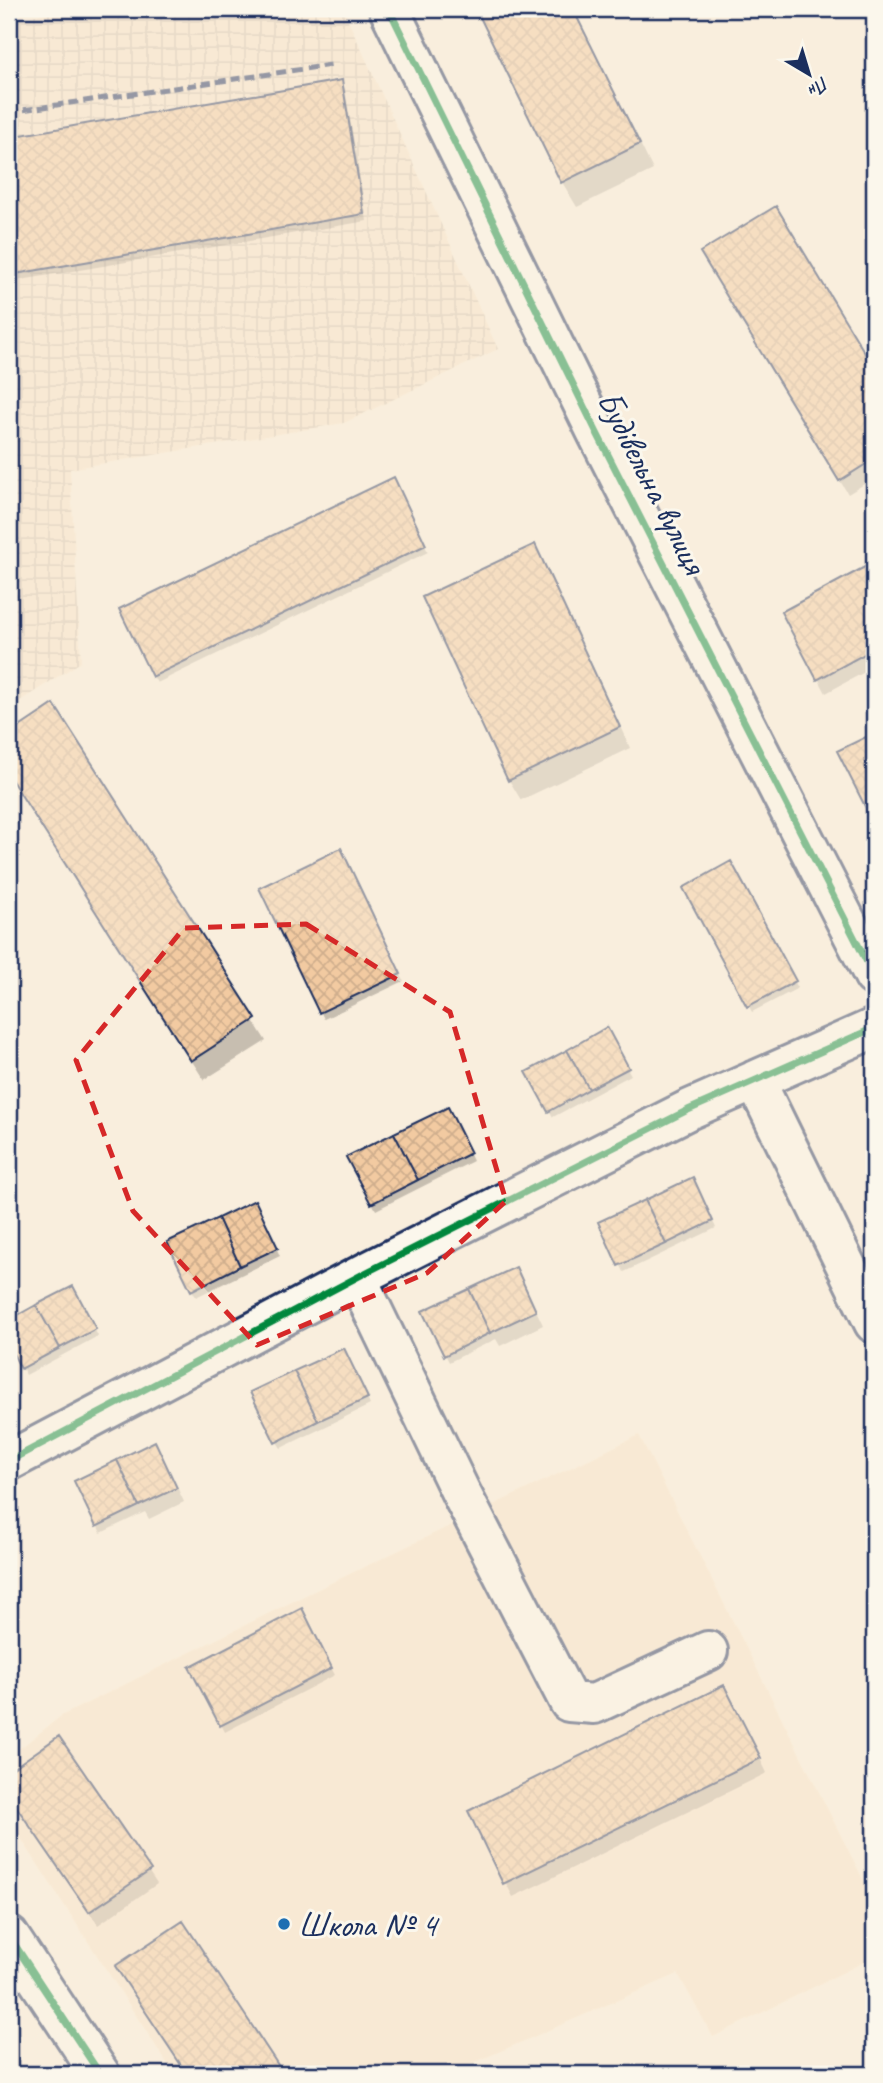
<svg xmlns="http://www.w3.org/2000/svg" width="883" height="2083" font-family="Caveat,sans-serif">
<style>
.built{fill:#f7e3cb}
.industrial{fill:url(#industrial-grid)}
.shadow{fill:#0003}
.building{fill:url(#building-cross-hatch);stroke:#1b2f5e;stroke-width:2}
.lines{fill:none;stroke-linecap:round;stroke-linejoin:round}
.minor-casing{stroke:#1b2f5e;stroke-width:44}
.minor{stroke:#fbf7ec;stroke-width:38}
.rail{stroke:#1b2f5e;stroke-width:5;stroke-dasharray:10 5;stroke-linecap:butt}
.cycleway-casing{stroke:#fbf7ec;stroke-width:11}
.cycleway{stroke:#00873e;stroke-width:7}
.marked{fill:none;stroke:#d62828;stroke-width:5;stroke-dasharray:14 9;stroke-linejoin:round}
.poi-dot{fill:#1f6fb2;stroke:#fbf7ec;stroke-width:2.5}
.labels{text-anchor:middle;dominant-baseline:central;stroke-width:6;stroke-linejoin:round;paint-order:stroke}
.street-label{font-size:35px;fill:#1b2f5e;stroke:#fbf7ec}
.poi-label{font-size:35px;fill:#1b2f5e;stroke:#fbf7ec;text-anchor:start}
</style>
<defs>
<pattern id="industrial-grid" width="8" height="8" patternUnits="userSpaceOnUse" patternTransform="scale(1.75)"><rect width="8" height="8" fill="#f7e3cb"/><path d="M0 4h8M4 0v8" fill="none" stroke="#d3c3b1"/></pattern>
<pattern id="building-cross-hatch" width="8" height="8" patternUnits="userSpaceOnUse" patternTransform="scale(1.75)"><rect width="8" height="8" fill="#f2caa1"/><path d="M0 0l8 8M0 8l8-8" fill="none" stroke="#cfae8d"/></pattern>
</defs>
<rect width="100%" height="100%" fill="#f9eedd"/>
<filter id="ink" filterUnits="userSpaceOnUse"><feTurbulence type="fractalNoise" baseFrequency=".0143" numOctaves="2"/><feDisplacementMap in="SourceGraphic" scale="14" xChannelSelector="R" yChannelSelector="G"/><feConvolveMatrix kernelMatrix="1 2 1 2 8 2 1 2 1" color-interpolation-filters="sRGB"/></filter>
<g filter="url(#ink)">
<!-- built -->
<path class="built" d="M639,1435L874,1901V1957L713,2037L678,1974L448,2074H381L365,2064L349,2074H174L9,1820V1757L61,1716L310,1593Z"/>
<!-- industrial -->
<path class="industrial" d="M69,9H343L498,349L344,423L70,469L81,662L9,708V20Z"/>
<!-- shadow -->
<path class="shadow" d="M478,9H574L653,170L577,207L562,182Z
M341,82L345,89L367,221L9,282V139Z
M775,208L874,371V478L848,494L702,253Z
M397,486L428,552L157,683L153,676Z
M534,546L546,567L630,748L521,800L509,780Z
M874,564V667L826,693L783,613Z
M54,707L266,1041L204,1080L9,775V736Z
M344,857L404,981L324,1019L261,889Z
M730,864L798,988L752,1012L685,889Z
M606,1030L631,1075L553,1117L528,1073Z
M451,1115L473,1161L376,1210L348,1158Z
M696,1186L716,1228L624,1272L600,1223Z
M258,1209L280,1256L196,1297L192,1290Z
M523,1283L543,1325L500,1346L496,1339L449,1362L424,1312Z
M73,1288L98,1336L26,1375L9,1342V1322Z
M347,1356L370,1405L281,1448L277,1442Z
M163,1457L184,1502L149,1519L145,1512L101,1533L76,1482Z
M301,1611L335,1675L225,1732L192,1668Z
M732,1701L767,1773L513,1897L470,1812Z
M59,1739L157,1884L98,1925L9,1795V1773Z"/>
<!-- building -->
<path class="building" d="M476,9H573L640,144L561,183Z
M342,80L364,214L9,275V137Z
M776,206L874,368V459L839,481L700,252Z
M394,477L426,545L152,677L119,609Z
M535,544L620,727L508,781L422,597Z
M874,562V649L817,680L781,612Z
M54,704L256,1019L191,1061L9,776V734Z
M874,733V824L837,751Z
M341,848L401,974L319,1013L259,888Z
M731,861L796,981L747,1007L683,888Z
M607,1027L629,1068L589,1089L567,1050Z
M567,1050L589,1089L548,1112L526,1072Z
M448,1107L471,1153L418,1180L394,1133Z
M394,1133L418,1180L371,1204L346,1157Z
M693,1177L713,1221L666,1244L645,1200Z
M255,1200L278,1248L240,1266L218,1218Z
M645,1200L666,1244L618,1266L598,1222Z
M218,1218L240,1266L191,1291L167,1242Z
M516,1267L536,1311L490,1333L469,1289Z
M73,1286L96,1329L60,1348L36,1305Z
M469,1289L490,1333L444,1356L422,1311Z
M36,1305L60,1348L21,1369L9,1346V1320Z
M344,1348L368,1398L318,1421L294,1371Z
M294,1371L318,1421L275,1443L250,1392Z
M155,1441L177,1488L139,1506L117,1460Z
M117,1460L139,1506L96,1527L74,1481Z
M302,1608L332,1668L220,1726L189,1667Z
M724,1685L761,1758L503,1884L468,1811Z
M59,1736L151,1870L89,1912L9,1796V1771Z
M183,1921L284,2074H187L115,1966Z"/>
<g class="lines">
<defs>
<path id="minor" d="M389,9L597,433L874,976
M755,1080L874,1323
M357,1278L461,1493L569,1702L594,1704L708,1651
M9,1461L367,1272L688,1110L874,1028
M9,1936L100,2074"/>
</defs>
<!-- minor casing -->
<use href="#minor" class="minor-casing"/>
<!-- minor -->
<use href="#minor" class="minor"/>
<!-- rail -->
<path class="rail" d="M9,112L331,65"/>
<defs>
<path id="cycleway" d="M389,9L597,433L874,976
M9,1461L367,1272L688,1110L874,1028
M9,1936L100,2074"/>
</defs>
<!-- cycleway casing -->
<use href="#cycleway" class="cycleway-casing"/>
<!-- cycleway -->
<use href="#cycleway" class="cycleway"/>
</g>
</g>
<!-- marked area -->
<path d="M0 0H883V2083H0ZM306,924L450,1012L506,1201L427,1273L257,1345L133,1211L76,1060L184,928Z" fill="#f9eedd" fill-opacity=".55" fill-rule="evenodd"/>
<path class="marked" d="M306,924L450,1012L506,1201L427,1273L257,1345L133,1211L76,1060L184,928Z"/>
<!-- markers -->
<circle class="poi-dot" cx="284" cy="1924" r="7"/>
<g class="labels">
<!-- street labels -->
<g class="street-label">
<text transform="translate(652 482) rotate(63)">Будівельна вулиця</text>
</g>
<!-- poi labels -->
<g class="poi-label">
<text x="298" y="1924">Школа № 4</text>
</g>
</g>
<!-- margin -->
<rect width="883" height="2083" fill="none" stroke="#fbf7ec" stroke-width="35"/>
<rect x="18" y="18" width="848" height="2048" fill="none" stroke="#1b2f5e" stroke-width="2.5" filter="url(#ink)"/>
<!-- north arrow -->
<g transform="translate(809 74) rotate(142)" stroke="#fbf7ec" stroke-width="5" paint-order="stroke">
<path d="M0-5L12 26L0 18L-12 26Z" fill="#1b2f5e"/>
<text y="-10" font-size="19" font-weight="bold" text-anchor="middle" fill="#1b2f5e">Пн</text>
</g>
</svg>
